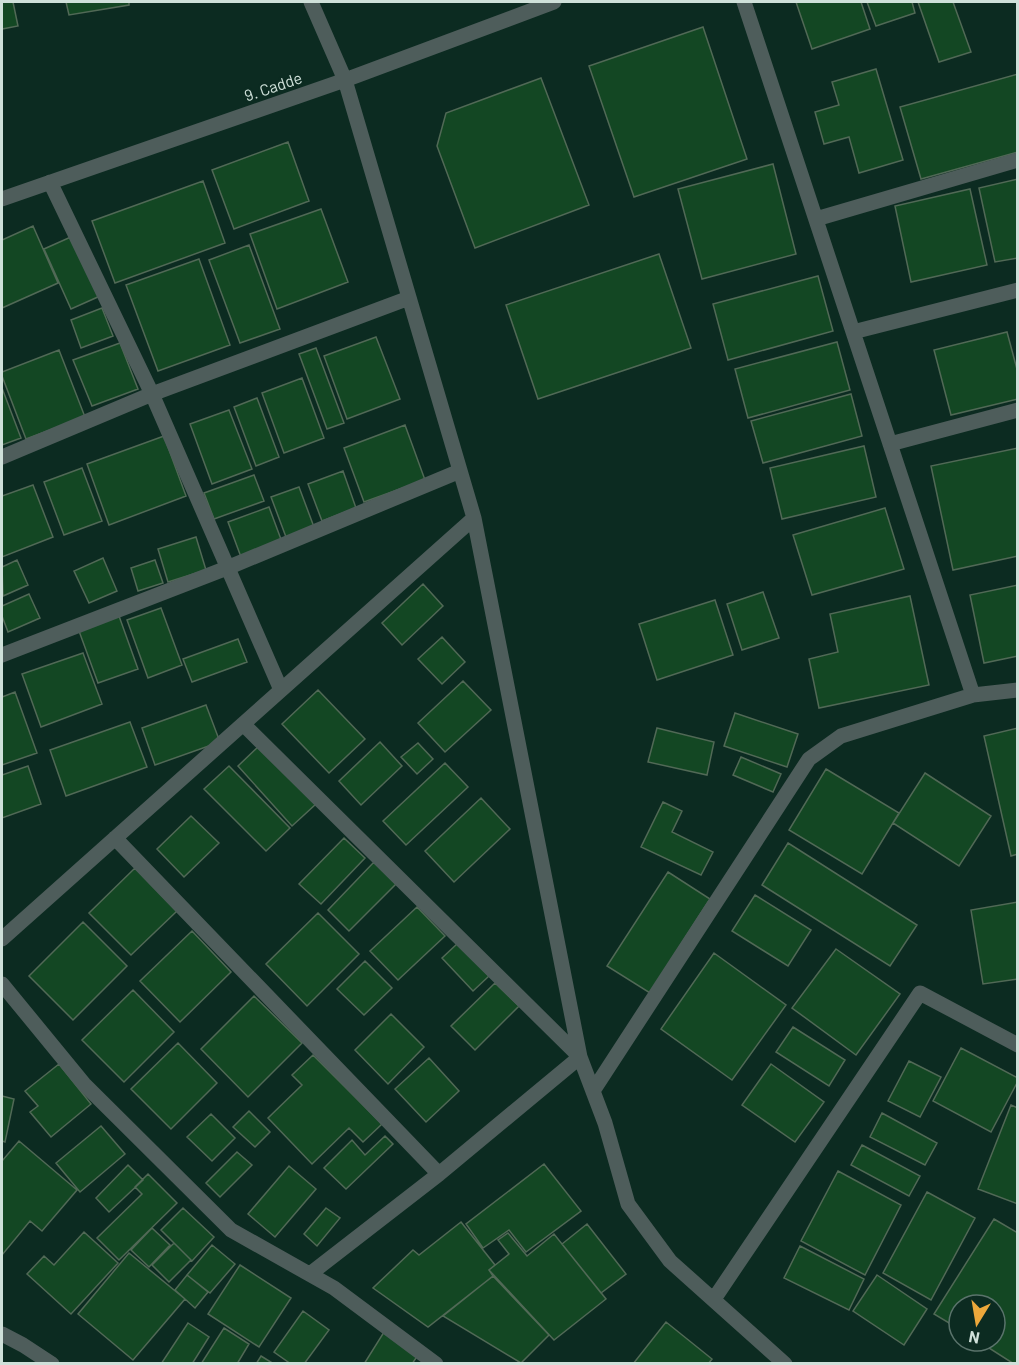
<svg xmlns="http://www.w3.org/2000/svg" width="1019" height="1365" font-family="Barlow,sans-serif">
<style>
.building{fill:#134723;stroke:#516956;stroke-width:1.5}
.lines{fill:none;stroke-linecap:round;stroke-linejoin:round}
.minor{stroke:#4e5d5b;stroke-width:15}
.labels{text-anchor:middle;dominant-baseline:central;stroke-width:4.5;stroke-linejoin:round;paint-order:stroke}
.street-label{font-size:16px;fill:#cfe0d9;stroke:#0c2b21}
</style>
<rect width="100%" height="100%" fill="#0c2b21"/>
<!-- building -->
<path class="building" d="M2,2H13L18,26L2,29Z
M66,2H129V5L69,15Z
M796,2H861L870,29L812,49Z
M867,2H912L915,13L876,26Z
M918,2H953L971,52L939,62Z
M703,27L747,159L634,197L589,66Z
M876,69L903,160L859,173L849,137L824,144L815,112L839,105L832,82Z
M1018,74V152L921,179L900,107Z
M541,78L589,205L475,248L437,146L446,113Z
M288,142L309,201L234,229L212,170Z
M773,164L796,254L702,279L678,189Z
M1018,179V258L995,262L979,188Z
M203,181L225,243L115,283L92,221Z
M970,189L987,265L911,282L895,206Z
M321,209L348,282L277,309L250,234Z
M33,226L58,283L2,308V240Z
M73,236L100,296L71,309L44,249Z
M249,245L280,329L240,343L209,260Z
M659,254L691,348L538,399L506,305Z
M199,259L230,345L158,371L126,285Z
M818,276L833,331L728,360L713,304Z
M102,308L113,336L81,348L71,320Z
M1007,332L1018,373V399L951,415L934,350Z
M376,337L400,399L347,419L324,356Z
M837,342L850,390L748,418L735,369Z
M120,343L138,389L92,406L73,360Z
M316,348L344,423L327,429L299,354Z
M59,350L85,417L26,439L2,376V372Z
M302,378L324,438L284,453L262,393Z
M2,388L21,438L2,445Z
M851,394L862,436L763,463L751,421Z
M257,398L279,457L256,466L234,407Z
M229,410L252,469L212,484L190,424Z
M405,425L425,480L364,502L344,448Z
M164,436L186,496L109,525L87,464Z
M864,446L876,497L782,519L770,468Z
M1018,448V556L953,570L931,466Z
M82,468L102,521L64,535L44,482Z
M343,471L356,508L322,521L308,484Z
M254,475L264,501L214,519L204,493Z
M33,485L53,537L2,557V496Z
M299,487L314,527L286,537L271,497Z
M269,507L282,542L241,557L228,522Z
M885,508L904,569L812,595L793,535Z
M196,537L206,570L168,582L158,549Z
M103,558L117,591L89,603L74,571Z
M17,560L28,585L3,596L2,567Z
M155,560L163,583L138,591L131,568Z
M423,584L443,606L402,645L382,623Z
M1018,585V656L984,663L970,595Z
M763,592L779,638L742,650L727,604Z
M29,594L40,618L8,632L2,616V606Z
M910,596L929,685L819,708L809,659L838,652L830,614Z
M715,600L733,655L657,680L639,624Z
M161,608L182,665L148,678L127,620Z
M119,616L138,669L98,683L79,631Z
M442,637L465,662L442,684L418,659Z
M238,639L247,662L192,682L183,659Z
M83,653L102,704L41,727L22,674Z
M463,681L491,710L445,752L418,723Z
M318,690L365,739L329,773L282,724Z
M15,692L37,753L2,765V697Z
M206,705L220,742L155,765L142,728Z
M735,713L798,734L787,767L724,746Z
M130,722L147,767L66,796L50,750Z
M657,728L714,742L707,775L648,762Z
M1018,728V854L1011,856L984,736Z
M380,742L402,766L361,805L339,781Z
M418,743L433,759L417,774L401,757Z
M261,744L316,804L292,826L238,766Z
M741,757L781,774L773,792L733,775Z
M445,763L468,787L406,845L383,821Z
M28,766L41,804L2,818V775Z
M229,766L290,828L266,851L204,789Z
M826,769L899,813L862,874L789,830Z
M925,773L991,816L959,866L893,823Z
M481,798L510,829L454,882L425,851Z
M663,802L682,811L672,832L713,852L701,875L641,847Z
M191,816L219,843L184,877L157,849Z
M344,838L365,858L321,904L299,884Z
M788,843L917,925L890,966L762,885Z
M374,862L396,884L349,931L328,910Z
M135,868L177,911L131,955L89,913Z
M668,872L710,899L650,993L607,966Z
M755,895L811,930L788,966L732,931Z
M1018,902V979L983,984L971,910Z
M417,907L445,936L398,980L370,951Z
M318,913L359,954L307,1006L266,964Z
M83,922L127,966L73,1020L29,976Z
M192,931L231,972L180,1022L140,981Z
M458,943L489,976L473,991L442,958Z
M836,949L900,994L856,1055L792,1008Z
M714,953L786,1005L732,1080L661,1029Z
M365,961L392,988L364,1015L337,989Z
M495,983L519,1006L475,1050L451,1026Z
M133,990L174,1032L124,1082L82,1040Z
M254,996L302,1043L248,1097L201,1049Z
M391,1014L424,1047L388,1084L355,1050Z
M793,1027L845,1060L829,1086L776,1052Z
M178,1043L217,1083L171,1129L131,1089Z
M961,1048L1018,1078V1081L991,1132L933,1101Z
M313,1055L382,1124L363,1142L349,1128L312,1164L268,1118L302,1085L292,1075Z
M429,1058L459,1091L426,1122L395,1089Z
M909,1061L941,1077L920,1117L888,1101Z
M59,1064L91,1104L51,1137L30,1112L38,1106L25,1091Z
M771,1064L824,1102L795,1142L742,1105Z
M2,1096L14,1099L5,1142L2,1141Z
M1011,1105L1018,1108V1204L978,1189Z
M249,1111L270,1132L255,1147L233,1127Z
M882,1113L937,1143L925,1165L870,1137Z
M211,1114L235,1138L212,1161L187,1137Z
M101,1126L125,1154L80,1192L56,1163Z
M385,1136L393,1144L346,1189L324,1168L352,1140L365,1155Z
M19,1141L77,1190L42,1231L30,1221L2,1255V1161Z
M862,1145L920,1176L909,1196L851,1165Z
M237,1152L252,1165L220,1197L206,1183Z
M544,1164L581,1211L526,1252L509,1230L483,1248L466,1224Z
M128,1165L143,1180L109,1212L96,1198Z
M289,1166L316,1189L275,1237L248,1214Z
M838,1171L901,1205L865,1275L801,1241Z
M148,1174L177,1203L119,1260L97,1238L142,1194L135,1187Z
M927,1192L975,1218L931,1300L883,1273Z
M183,1208L214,1237L192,1261L161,1230Z
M326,1208L340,1218L317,1246L304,1234Z
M994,1219L1018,1233V1364H1014L978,1341H995V1305H959V1329L934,1314Z
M461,1222L495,1265L489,1270L493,1276L428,1327L373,1288L413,1250L419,1255Z
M587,1224L626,1274L601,1293L562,1244Z
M152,1228L170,1245L149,1267L131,1250Z
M84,1232L118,1263L71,1314L27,1274L44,1256L54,1265Z
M508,1233L527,1256L554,1234L606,1299L554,1340L489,1270L509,1254L498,1240Z
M174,1243L191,1260L169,1282L152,1265Z
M212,1245L235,1264L210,1293L187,1275Z
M800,1246L864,1279L849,1310L784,1278Z
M129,1253L185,1299L133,1360L78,1314Z
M240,1265L291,1298L259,1347L208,1314Z
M187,1275L208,1292L195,1308L175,1290Z
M877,1275L927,1309L904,1345L853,1311Z
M493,1276L549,1335L521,1363L443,1316Z
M303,1311L329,1330L304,1364H291L274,1352Z
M666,1322L712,1359L708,1364H633Z
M188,1323L209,1337L192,1364H161Z
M224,1328L249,1344L237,1364H201Z
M384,1332L418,1355L412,1364H364Z
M261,1356L274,1364H256Z"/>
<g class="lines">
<!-- minor -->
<path class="minor" d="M311,2L345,80L474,518L580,1057L605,1123L628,1204L670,1261L785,1364
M744,2L973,695
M50,182L152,394L281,690
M2,199L345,80L554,2
M816,219L1018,160
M853,332L1018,290
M890,444L1018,410
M2,457L152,394L409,298
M2,655L227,568L460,471
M243,724L580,1057L439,1174L310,1274
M115,838L439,1174
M2,939L474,518
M2,984L84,1084L231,1230L334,1288L436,1364
M593,1091L809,759L841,736L973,695L1018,690
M714,1299L920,993L1018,1045
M2,1334L23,1345L52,1364"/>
</g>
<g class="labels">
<!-- street labels -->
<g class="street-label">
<text transform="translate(273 86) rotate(-19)">9. Cadde</text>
</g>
</g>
<!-- border -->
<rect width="1019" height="1365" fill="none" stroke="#cfe0d9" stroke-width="6"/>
<!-- north arrow -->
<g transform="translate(977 1323) rotate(191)"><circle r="28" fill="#0c2b21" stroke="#5a736b" stroke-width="1.5"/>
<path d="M0-4.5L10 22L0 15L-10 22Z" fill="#eda83b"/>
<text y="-9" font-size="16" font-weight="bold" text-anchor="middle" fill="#cfe0d9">N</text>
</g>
</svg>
